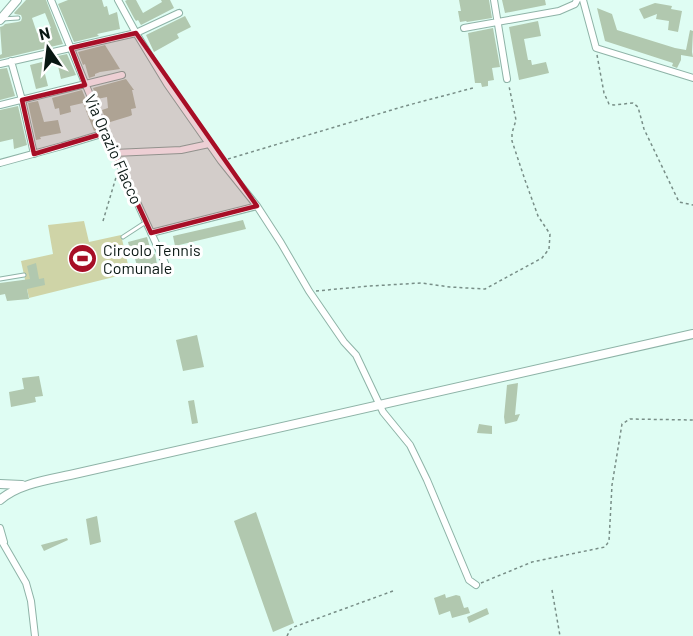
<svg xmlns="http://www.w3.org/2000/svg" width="693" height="636" font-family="Barlow,sans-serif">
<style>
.green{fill:#cfd4a7}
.building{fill:#b1c8af;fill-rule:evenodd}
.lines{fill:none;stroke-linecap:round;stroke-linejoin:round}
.lane-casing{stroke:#8eb3a7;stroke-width:5}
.street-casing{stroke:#8eb3a7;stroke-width:8}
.secondary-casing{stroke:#8eb3a7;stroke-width:10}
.path{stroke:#788e87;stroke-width:1.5;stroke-dasharray:3 3;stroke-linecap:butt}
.lane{stroke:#fff;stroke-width:3}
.street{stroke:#fff;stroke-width:6}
.secondary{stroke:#fff;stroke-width:8}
.marked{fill:#a70e26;fill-opacity:0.2;stroke:#a70e26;stroke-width:4.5;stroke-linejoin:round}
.labels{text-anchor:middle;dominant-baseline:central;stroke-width:6;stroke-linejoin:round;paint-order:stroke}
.street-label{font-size:16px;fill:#091713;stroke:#fff}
.poi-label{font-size:16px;fill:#091713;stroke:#fff;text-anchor:start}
</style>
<rect width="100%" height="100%" fill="#dffdf3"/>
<!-- green -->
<path class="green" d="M84,221L89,242L121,235L130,273L29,298L21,261L53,254L48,225Z"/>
<!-- building -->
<path class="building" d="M26,0H46L63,44L0,59V55L2,54L0,27L3,26L5,24L18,22L21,21L22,18L21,15L15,14L14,13ZM45,13L51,28L37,33L32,18Z
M68,0H102L104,7L107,6L109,15L117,12L120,29L97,34L99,36L74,42L58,4Z
M127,0H136L143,13L162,2L161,0H170L174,8L141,25L138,20L136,21L134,18L125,1Z
M459,0H489L492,18L467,22L466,21L460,22L458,11H461Z
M502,0H545L546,5L505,13Z
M655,3L672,6L671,9L682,11L678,32L668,30L669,21L656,19L657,14L644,19L639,9Z
M597,8L612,14L617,30L675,48L686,50L690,30L693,31L692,52L693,57L681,55V60L677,68L672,66L673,63L605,41Z
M185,16L191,27L177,34L179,38L154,52L146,35Z
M538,21L541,36L524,39L528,60H531L532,65L546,62L549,73L519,80L509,27Z
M493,28L500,67L492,68L494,80L488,81V86L482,87L481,83H475L468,33Z
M105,45L120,69L100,72L95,74V76L89,78L85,64L83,65L78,52Z
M67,54L76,75L61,79L58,66H55L53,57Z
M42,62L48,86L36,89L30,65Z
M7,68L15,96L0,100V69Z
M126,79L134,90H132L136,108L131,109L132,115L130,116L107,123L102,110L108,108L107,97L97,99L93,88Z
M82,90L98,129L94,131L83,103L70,106L71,112L60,115L59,108L55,109L52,98Z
M38,101L44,122L58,120L61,133L40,137L41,139L36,140L28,103Z
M18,106L27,145L14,149L13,139L0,142V110Z
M243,220L246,229L175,246L173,236Z
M147,237L152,254H155L157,264L138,269L133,252L131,253L128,242Z
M36,263L39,279L44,278L45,285L27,289L29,299L7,301L5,294L0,295V283L30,279L27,266Z
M197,335L204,367L183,371L176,340Z
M39,376L43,396L35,397L36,402L11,407L9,392L24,389L22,378Z
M518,383L515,415L520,414L517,421L505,424L504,417L507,385Z
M194,400L198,423L192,424L188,401Z
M479,424L492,426V434L477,433Z
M256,512L294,623L273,632L234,521Z
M97,516L101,542L90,545L86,519Z
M67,538L68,540L44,551L41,545Z
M445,594L446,598L456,595L460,596L464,608L468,607L470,613L452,618L450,611L439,615L434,598Z
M487,608L489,614L469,623L467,617Z"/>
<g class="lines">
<defs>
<path id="lane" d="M2,19L18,18
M123,237L146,222
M0,279L24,275"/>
<path id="street" d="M51,0L108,139L165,263
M118,0L136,33L167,84L221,161L257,206L281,243L309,291L344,342L356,355L383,412L410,445L427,480L469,580L476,585
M494,0L507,79
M583,0L596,48L693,78
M464,28L559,11L575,4L577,0
M11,61L22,100L34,154
M0,64L136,33L179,13
M0,105L122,75
M114,153L181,150L209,144
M0,163L62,146L105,133
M151,233L257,206
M0,528L4,542
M0,538L26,583L31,601L35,636"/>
<path id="secondary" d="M0,20L17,0
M0,484L22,485
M0,500C18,484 47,480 70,475L693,334"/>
</defs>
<!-- lane casing -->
<use href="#lane" class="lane-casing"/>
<!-- street casing -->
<use href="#street" class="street-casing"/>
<!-- secondary casing -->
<use href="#secondary" class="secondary-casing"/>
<!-- path -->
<path class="path" d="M597,55L604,93L609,104L614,105L633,103L638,107L644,129L679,202L693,205
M228,159L405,106L473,88
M103,221L117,174
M316,291L370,286L421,283L450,287L485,289L542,258L549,249L550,234L538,216L525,180L512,141V133L516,120L509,86
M481,583L532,562L605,547L609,541L612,485L622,424L630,419L693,420
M552,590L560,636
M287,636L290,630L294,627L393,591"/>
<!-- lane -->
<use href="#lane" class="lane"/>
<!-- street -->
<use href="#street" class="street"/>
<!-- secondary -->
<use href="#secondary" class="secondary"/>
</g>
<!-- marked area -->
<path class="marked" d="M136,33L257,206L151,233L105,133L34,154L22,100L85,85L71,48Z"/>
<!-- icons -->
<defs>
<symbol id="stadium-disc" viewBox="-11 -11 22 22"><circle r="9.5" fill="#a70e26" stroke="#fff"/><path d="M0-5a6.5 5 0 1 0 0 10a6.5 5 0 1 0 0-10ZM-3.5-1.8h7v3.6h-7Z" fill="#fff"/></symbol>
</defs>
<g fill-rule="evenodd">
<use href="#stadium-disc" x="66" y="242" width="33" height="33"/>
</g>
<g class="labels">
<!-- street labels -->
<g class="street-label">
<text transform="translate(114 149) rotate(66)">Via Orazio Flacco</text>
</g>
<!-- poi labels -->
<g class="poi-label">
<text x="103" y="249">Circolo Tennis<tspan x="103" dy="18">Comunale</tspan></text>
</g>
</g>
<!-- north arrow -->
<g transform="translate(48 48) rotate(346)" stroke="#ffffff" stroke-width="4.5" paint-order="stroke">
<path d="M0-4.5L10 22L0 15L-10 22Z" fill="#091713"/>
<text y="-9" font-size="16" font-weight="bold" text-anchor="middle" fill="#091713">N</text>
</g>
</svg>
